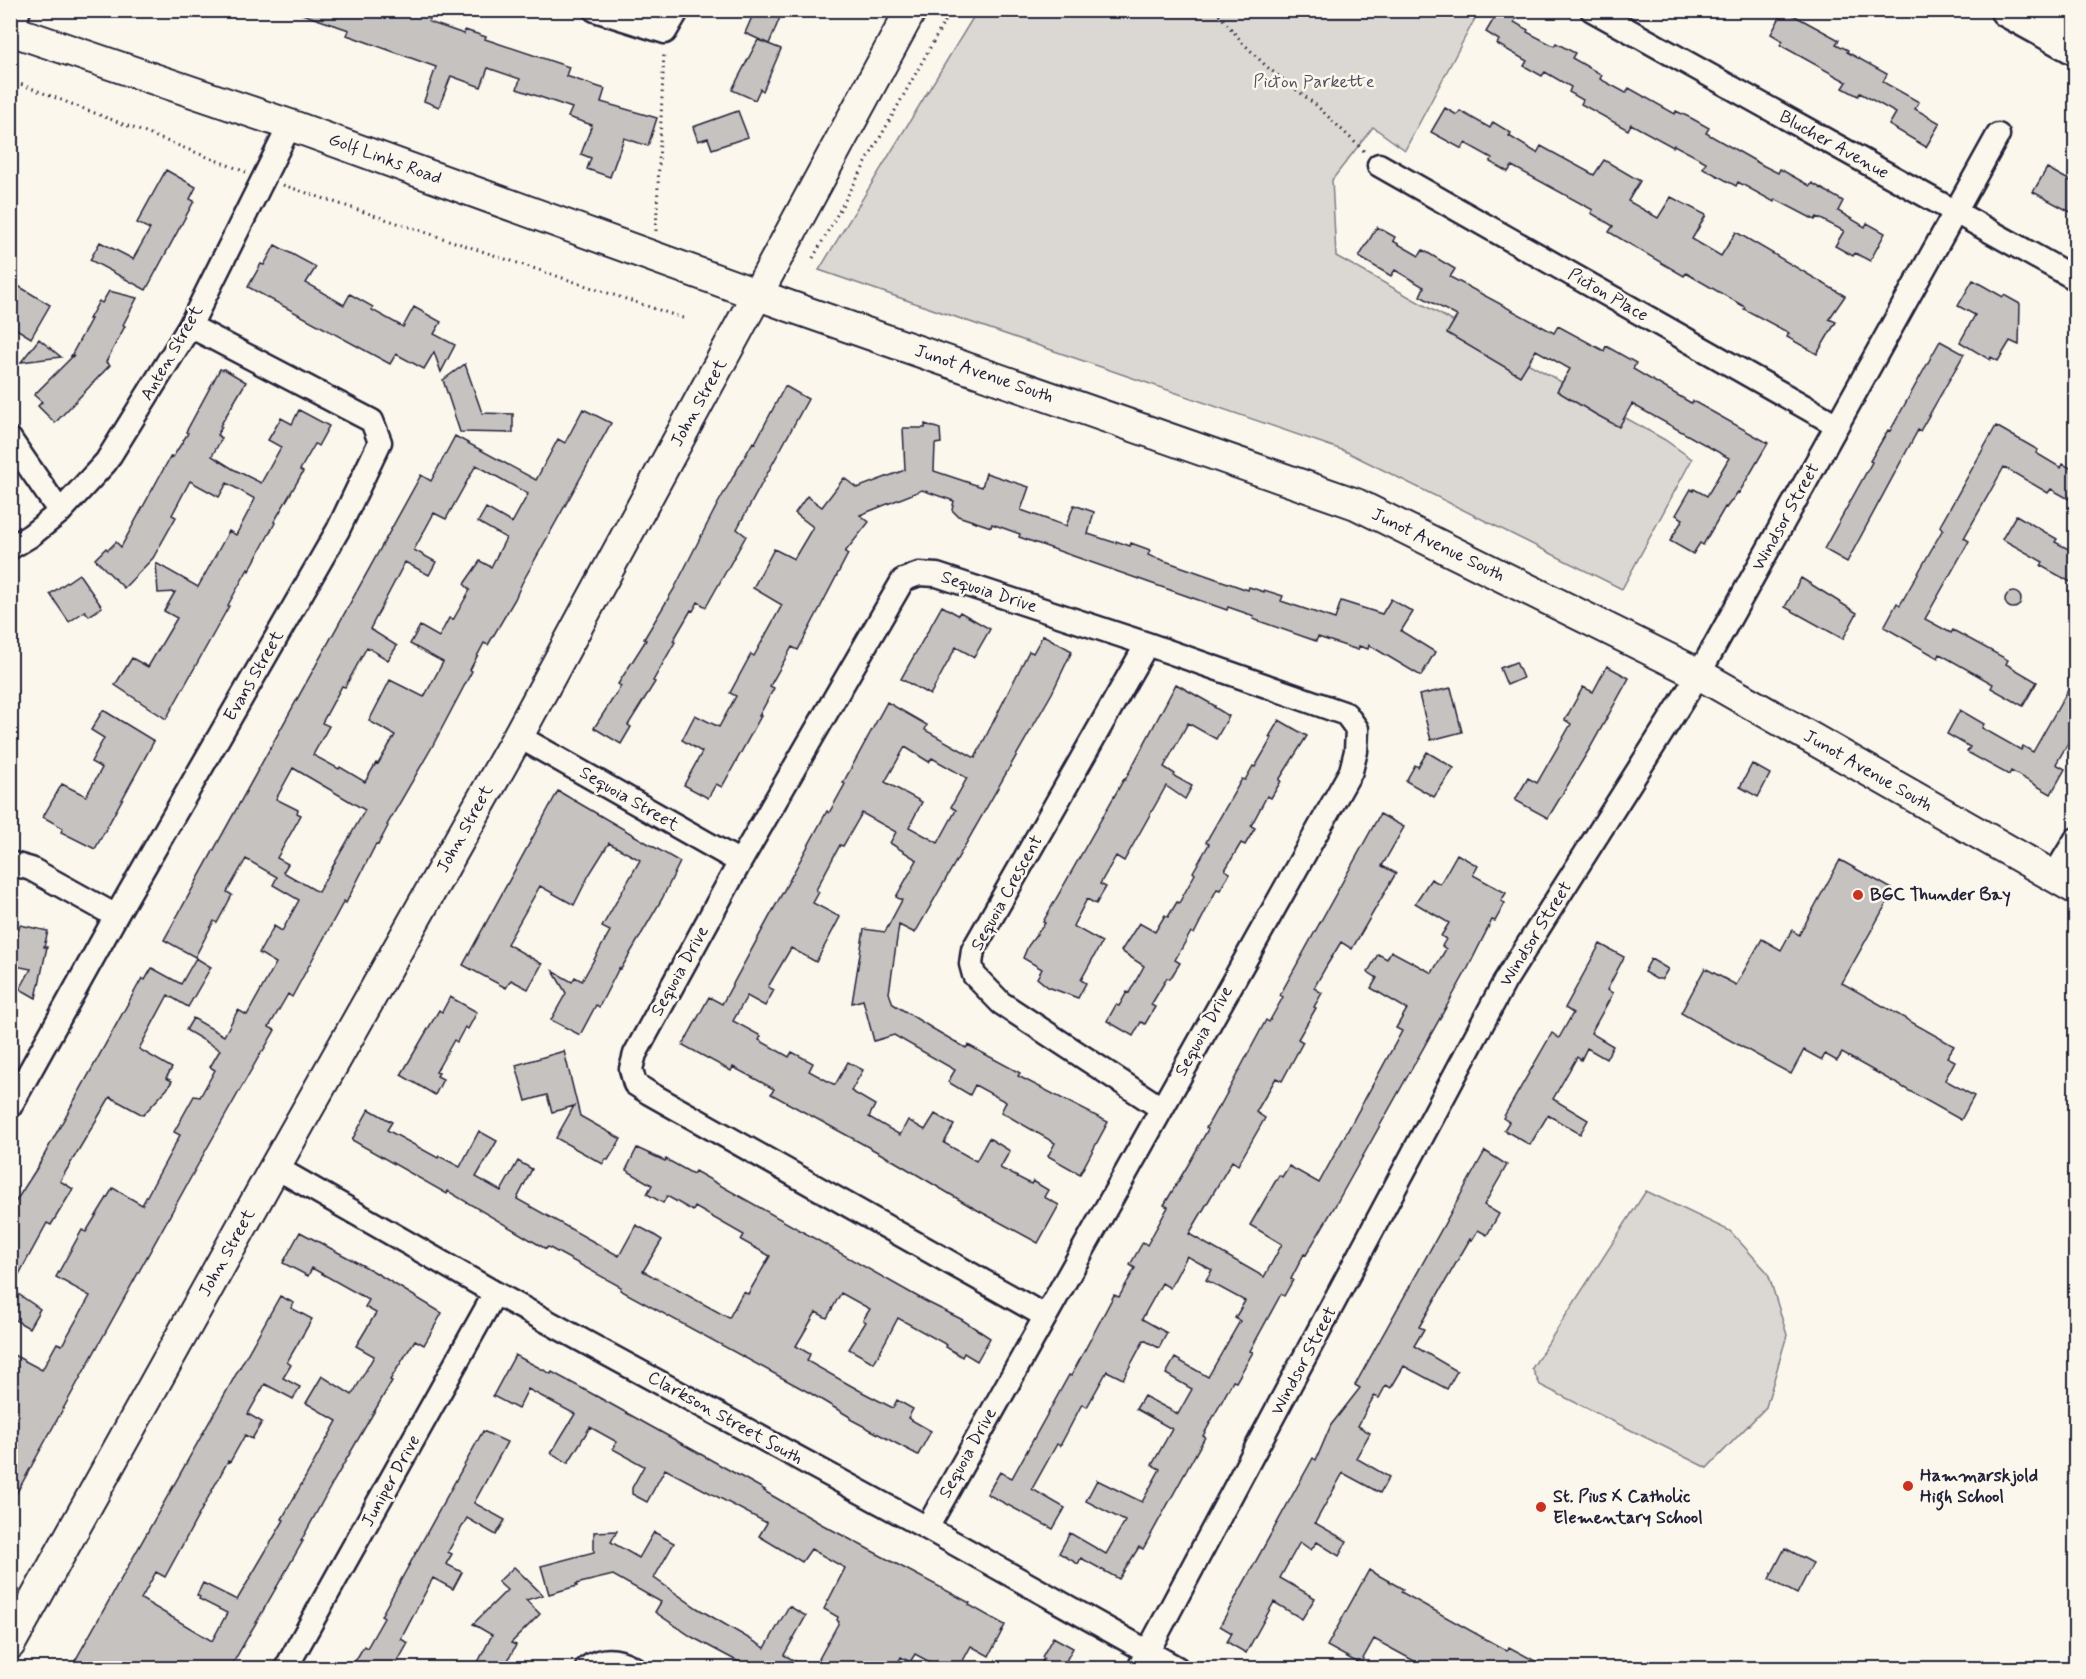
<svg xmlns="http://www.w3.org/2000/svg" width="2086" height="1679" font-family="Mynerve,sans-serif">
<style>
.green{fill:#dbd8d3;stroke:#7e7d87;stroke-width:1.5}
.building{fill:#c6c2c0;stroke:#22223b;stroke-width:1.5;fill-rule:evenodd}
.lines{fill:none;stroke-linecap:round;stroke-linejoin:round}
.minor-casing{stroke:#22223b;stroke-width:27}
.major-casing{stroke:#22223b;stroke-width:34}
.highway-casing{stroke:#22223b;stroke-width:38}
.path{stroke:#22223b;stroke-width:3;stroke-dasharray:1.5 4.5;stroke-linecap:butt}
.minor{stroke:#fbf7ec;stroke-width:22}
.major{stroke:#fbf7ec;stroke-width:30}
.highway{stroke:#fbf7ec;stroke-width:33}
.poi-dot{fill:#c8321e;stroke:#fbf7ec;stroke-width:2}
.labels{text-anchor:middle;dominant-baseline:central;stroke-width:5;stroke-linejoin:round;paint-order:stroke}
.park-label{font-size:18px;fill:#505061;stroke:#fbf7ec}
.street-label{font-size:18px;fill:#22223b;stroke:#fbf7ec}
.poi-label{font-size:18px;font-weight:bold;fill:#22223b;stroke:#fbf7ec;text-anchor:start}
</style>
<rect width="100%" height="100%" fill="#fbf7ec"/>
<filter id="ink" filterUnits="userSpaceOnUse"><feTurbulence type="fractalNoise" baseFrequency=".0167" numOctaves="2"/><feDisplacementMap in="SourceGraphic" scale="12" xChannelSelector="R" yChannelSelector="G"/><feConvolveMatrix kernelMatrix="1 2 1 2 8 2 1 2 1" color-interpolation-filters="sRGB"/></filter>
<g filter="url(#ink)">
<!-- green -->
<path class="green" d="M977,11H1479L1405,150L1373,127L1332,180L1336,256L1665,440L1692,459L1622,589L1345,451L819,270Z
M1646,1191L1730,1231L1768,1273L1787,1335L1766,1407L1707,1468L1540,1385L1532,1368Z"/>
<!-- building -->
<path class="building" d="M299,10H405L430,19L429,22L464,34L465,30L486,37L485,39L569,67L566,76L605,89L601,102L657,118L648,146L624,138L610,177L587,169L591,158L581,154L592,125L568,117L572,108L517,89L520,79L488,68L481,87L451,76L439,107L424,101L436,67L347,35L349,30L299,13Z
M755,10H783L769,44L745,33Z
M1499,10H1503L1516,18L1514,22L1528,30L1527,32L1554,46L1556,43L1575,53L1572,58L1602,75L1600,79L1626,93L1629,88L1675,114L1676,111L1691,118L1709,128L1706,133L1764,166L1778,173L1780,169L1810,186L1812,183L1843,201L1838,211L1865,227L1867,223L1885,233L1870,261L1855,253L1853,256L1835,246L1844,231L1817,217L1815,220L1775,199L1774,202L1738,182L1736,186L1703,168L1706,162L1674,145L1673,147L1631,124L1628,130L1581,104L1583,100L1569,92L1571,87L1545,72L1542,76L1524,66L1527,61L1497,44L1499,40L1486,32Z
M1784,10L1839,40L1836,44L1848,50L1847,52L1887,74L1883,82L1919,102L1915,109L1940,123L1926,147L1889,125L1896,113L1860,93L1858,96L1843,88L1847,82L1780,45L1783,41L1771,34Z
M758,40L781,49L763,91L760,89L755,100L732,90Z
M1445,108L1457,115L1460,111L1490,128L1493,122L1511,133L1509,136L1537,153L1541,146L1594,175L1604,160L1640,181L1628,201L1658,218L1671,197L1706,215L1692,239L1721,256L1736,232L1845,296L1829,319L1836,322L1817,354L1787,337L1789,333L1744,309L1745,307L1686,273L1684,276L1609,232L1613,226L1591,213L1593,210L1512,166L1508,172L1490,162L1492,158L1465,143L1462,149L1431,132Z
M738,111L748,137L712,149L708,138L698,141L693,127Z
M2047,168L2076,184V215L2033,192Z
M166,170L196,187L190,199L194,201L146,290L90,260L100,242L133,259L150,229L137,223Z
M1377,227L1395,237L1393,241L1419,256L1423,250L1455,269L1450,277L1554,333L1558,326L1604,351L1606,346L1636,363L1633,369L1691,403L1693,401L1768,443L1739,493L1738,492L1726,508L1725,507L1703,545L1700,543L1693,554L1670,541L1683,519L1676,515L1691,489L1693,491L1694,489L1707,496L1729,458L1632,404L1619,427L1595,414L1557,391L1570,369L1536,350L1520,376L1447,333L1457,316L1420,296L1424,287L1395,270L1391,276L1359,257Z
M275,245L316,267L306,283L344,305L350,294L373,307L372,310L403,327L414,307L441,322L434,334L455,345L441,372L434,352L424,369L396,354L390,364L248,287L261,264L264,265Z
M1973,280L2003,297L2004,295L2020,304L2019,345L2010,341L1998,361L1991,357L1990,360L1960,342L1975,315L1958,306Z
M10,281L50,305L31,338L10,325Z
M109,291L137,298L123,325L125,326L106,362L110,365L55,423L38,406L42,402L34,395L74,355L71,356L91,319H89L99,301L102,303Z
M39,339L61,357L21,362Z
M1940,341L1964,354L1920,431L1918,430L1847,562L1824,549L1872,462L1870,461L1888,430L1890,431Z
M465,364L482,413L513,414V433L460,432L443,380Z
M220,369L223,370L224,369L246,382L220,426L222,427L217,435L222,438L212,456L233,469L261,483L281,447L268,440L281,418L292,424L299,410L329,426L318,446L315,444L300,470L303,472L274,522L275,523L249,571L248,569L228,605L229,606L166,719L115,685L132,658L148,667L177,618L164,611L175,592L158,593L156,563L198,587L229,531L236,535L255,499L227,483L219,497L190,481L172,515L176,517L153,558L124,588L95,559L106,548L108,550L116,542L121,547L163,470L171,456L173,457L188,433L186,432Z
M785,386L808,399L737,529L746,536L706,607L698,602L693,611L691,610L673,641L675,642L653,681L655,682L628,725L631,727L621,744L594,728L621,686L618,684L646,640L644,639L674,589L717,505L753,442L755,443Z
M583,409L611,423L522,583L515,599L488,645L484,643L470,670L472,671L432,747L387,825L388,826L378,845L376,844L346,903L344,901L292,997L288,994L269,1027L275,1030L263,1051H262L206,1150L10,1505V1353L42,1370L57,1343L62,1345L90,1296L56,1277L82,1230L86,1232L113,1188L142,1205L180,1135L174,1132L194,1096L200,1097L215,1070L210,1067L220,1050L186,1030L193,1018L224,1036L238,1010L247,1015L276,963L259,953L274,926L282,931L299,900L273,885L277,877L246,859L227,892L232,895L217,923L214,921L195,957L164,940L421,475L431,481L455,436L536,480L558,439L565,443ZM476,465L528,494L512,523L486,508L478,522L506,538L491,567L480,561L464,584L470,590L453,620L449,618L439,637L420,626L410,644L443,662L424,697L390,680L369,721L395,735L378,764L376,763L365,782L340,767L339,769L313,755L329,726L322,723L342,686L345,687L367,647L388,660L397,646L370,629L405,562L429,575L436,562L414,550L434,513L446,519ZM293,768L365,810L318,892L283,872L288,864L277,858L301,815L297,813L298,810L276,799Z
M925,424L940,429L941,443L935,444L934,471L982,487L986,473L1029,487L1021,510L1066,526L1074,505L1094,512L1088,534L1116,543V541L1130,546L1131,543L1150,550L1148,555L1248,590L1249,587L1264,592V590L1283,596L1281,601L1335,619L1341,601L1382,614L1391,599L1413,612L1401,631L1435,652L1421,676L1369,645L1368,649L1359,646L1358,650L1318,637L1316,641L1253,619L1254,616L1228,607L1227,610L1019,537L1020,534L992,524L991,527L958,516L952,510L954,501L922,490L860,515L869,522L845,552L848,554L798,650L792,647L770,686L774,688L759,716H761L722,787L716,784L708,798L684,785L702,752L682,740L695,715L719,727L736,696L730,693L751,654L754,656L782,605L753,588L774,549L794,559L813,527L795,513L807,496L822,507L844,478L857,488L905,470L903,428H925Z
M1996,426L2038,450L2036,453L2061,468L2063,464L2076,471V503L2051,489L2048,493L2004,467L1964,538L1969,541L1925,619L1951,633L1953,630L2008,660L2006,664L2037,682L2023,706L1991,688L1993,684L1940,654L1938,658L1884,627L1897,603L1900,605L1943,529L1940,526Z
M2016,515L2057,539L2055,542L2076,553V585L2041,566L2043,562L2002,539Z
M79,574L102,607L89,616L85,611L69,622L50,594Z
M1801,578L1857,613L1843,639L1785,607Z
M2005 600a8 8 0 1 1 16 0a8 8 0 1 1-16 0Z
M942,606L958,615L960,612L990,629L974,657L956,647L930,695L901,679Z
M1043,635L1072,651L1052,693L915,933L899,925L889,993L893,1004L935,1030L966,1048L968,1045L1020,1073L1018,1076L1108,1122L1080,1174L1048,1156L1055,1143L1001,1112L1006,1102L975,1085L970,1095L948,1082L955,1070L894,1035L874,1041L863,1000L852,1003L864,929L885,932L902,900L896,897L917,860L890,843L896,832L862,813L843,846L840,845L816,890L819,892L813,903L840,917L816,962L791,948L768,987L774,990L765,1006L747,996L733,1021L761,1036L759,1040L789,1057L792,1052L813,1063L809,1071L835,1085L848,1062L863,1070L851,1091L875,1105L869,1117L900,1135L908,1120L925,1130L935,1114L954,1125L944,1143L976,1161L989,1138L1010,1151L1000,1168L1031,1184L1033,1181L1048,1190L1044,1197L1059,1205L1038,1243L970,1206L894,1161L771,1094L774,1089L733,1067L731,1071L683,1045L709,997L722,1004L827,811L829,813L845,784L843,783L887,702L927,725L925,730L975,758L1029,651L1033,653ZM905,747L929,762L932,758L967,778L951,807L956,810L938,843L909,827L922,802L885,782Z
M1516,662L1523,678L1507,685L1500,668Z
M1607,666L1629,678L1590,748L1548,818L1515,800L1528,778L1537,783L1571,724L1565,720L1583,687L1593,692Z
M2076,676V729L2056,764L2065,769L2051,794L2011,771L2009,775L1967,752L1970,747L1947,734L1960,710L1984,724L1982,728L2021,750L2023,746L2033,752Z
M1176,684L1215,706L1214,707L1229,716L1216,739L1188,723L1164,767L1175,774L1174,776L1192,786L1185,799L1166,786L1124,861L1116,856L1100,884L1106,887L1096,904L1087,899L1073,926L1102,942L1081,980L1086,983L1078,998L1048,987L1037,978L1042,969L1023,958L1028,946L1045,923L1043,922L1124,779L1125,780Z
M1451,688L1462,732L1431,740L1419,695Z
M103,710L154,741L95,849L61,832L63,828L43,817L62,784L86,796L102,768L91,762L104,738L91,730Z
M1279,720L1307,736L1279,780L1281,781L1271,798L1267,796L1251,826L1255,828L1245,845L1241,843L1225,870L1230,873L1220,890L1217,889L1194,934L1191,932L1175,960L1180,963L1170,979L1167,978L1151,1005L1155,1007L1145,1024L1141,1022L1133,1036L1107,1021L1116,1005L1119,1006L1127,992L1129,993L1144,966L1121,951L1139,923L1155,932L1165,915L1168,917L1177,902L1179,903L1195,874L1193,872L1209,844L1206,842L1242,779L1245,780L1253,766L1255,767L1272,738L1269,737Z
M1427,752L1454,768L1434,797L1406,781L1415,765L1418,767Z
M1752,764L1770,774L1758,797L1740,787Z
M558,791L680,862L662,899L621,969L619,968L599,1007L596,1005L580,1035L551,1020L566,993L553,971L572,982L575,977L582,981L610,931L602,927L640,860L609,843L589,875L574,905L540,886L507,944L542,964L528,989L511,980L506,988L463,965Z
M1380,814L1404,827L1382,866L1396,873L1352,949L1341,942L1327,965L1314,988L1322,993L1314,1007L1316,1008L1298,1039L1303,1042L1282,1081L1276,1078L1256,1112L1265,1118L1238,1165L1232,1161L1189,1234L1264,1277L1282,1244L1250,1225L1279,1175L1282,1177L1289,1166L1319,1183L1402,1031L1396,1028L1407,1009L1371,988L1377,978L1368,972L1378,954L1387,959L1391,951L1432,973L1446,949L1442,946L1446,939L1441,936L1449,923L1415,903L1431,879L1440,884L1457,854L1478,866L1473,875L1506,893L1501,901L1505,903L1495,921L1492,920L1468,968L1335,1206L1306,1255L1304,1254L1291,1279L1293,1280L1284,1296L1281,1294L1250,1351L1253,1352L1236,1382L1233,1381L1203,1436L1205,1437L1143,1549L1139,1547L1119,1579L1081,1558L1078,1564L1059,1553L1070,1533L1106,1554L1125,1521L1086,1501L1097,1480L1142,1502L1160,1469L1152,1465L1172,1429L1136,1409L1144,1396L1178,1414L1192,1389L1166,1374L1175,1358L1208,1377L1240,1321L1235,1318L1245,1301L1206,1280L1212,1270L1187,1256L1170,1288L1162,1283L1142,1319L1167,1333L1159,1348L1144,1340L1123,1379L1107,1371L1087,1407L1082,1404L1060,1446L1057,1444L1032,1489L1065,1508L1053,1529L987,1494L1000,1472L1012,1478L1069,1375L1071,1376L1114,1295L1119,1297L1135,1268L1130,1265L1143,1242L1147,1245L1168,1207L1164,1205L1188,1165L1208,1129L1206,1128L1219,1105L1220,1106L1266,1020L1269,1022L1283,997L1280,995Z
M1840,860L1894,890L1842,983L1954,1046L1947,1057L1955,1061L1945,1080L1974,1096L1961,1120L1842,1053L1837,1061L1825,1054L1822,1060L1804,1050L1791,1074L1681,1013L1705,968L1736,985L1762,939L1781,950L1792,930L1799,935Z
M20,925L48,931L44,947H47L36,998L20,989L31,969L10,965Z
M1600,944L1624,957L1607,990L1613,993L1591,1033L1613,1046L1606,1059L1587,1048L1581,1060L1577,1057L1553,1099L1588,1120L1580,1134L1548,1115L1530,1145L1504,1130L1509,1122L1503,1118L1552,1033L1559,1038L1573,1013L1565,1008Z
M196,958L211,967L188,1007L168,995L139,1049L172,1068L166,1078L172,1081L167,1089L143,1115L110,1097L60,1181L73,1189L51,1225L47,1223L11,1289L40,1309L29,1328L10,1317V1214L14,1204L37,1168L142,978L145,980L152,968L181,984Z
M1651,959L1668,969L1662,979H1656L1644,972Z
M450,997L477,1012L468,1029L465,1027L457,1042L454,1040L436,1072L439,1073L437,1076L443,1079L435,1095L401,1075L439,1010L442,1012Z
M564,1051L580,1116L621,1139L608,1160L606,1159L603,1164L556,1138L574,1106L552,1112L547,1095L526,1101L516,1065Z
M369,1109L392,1122L387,1130L438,1158L439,1156L460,1167L479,1131L497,1141L476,1177L501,1191L518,1161L532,1169L517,1199L619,1256L636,1225L651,1233L662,1240L643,1271L729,1318L743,1292L748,1294L770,1256L741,1240L744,1235L695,1207L693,1211L667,1196L663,1203L647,1194L652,1185L626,1170L637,1148L665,1161L666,1159L693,1174L695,1171L927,1302L961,1319L990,1338L977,1361L964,1353L962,1357L946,1347L947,1345L898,1318L874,1363L849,1349L866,1322L863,1320L870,1309L841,1293L827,1318L816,1312L796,1346L810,1354L807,1361L864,1393L893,1408L897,1400L913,1409L908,1418L931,1431L918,1455L850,1419V1417L810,1393L620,1290L621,1287L548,1247L546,1249L448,1191L447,1194L352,1140Z
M1485,1151L1507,1165L1484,1205L1499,1214L1487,1235L1478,1230L1472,1240L1470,1239L1419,1327L1424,1329L1414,1346L1457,1371L1447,1389L1404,1366L1391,1388L1386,1385L1379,1398L1374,1396L1358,1426L1370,1433L1356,1458L1389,1477L1380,1493L1343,1473L1315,1523L1347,1541L1339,1556L1317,1542L1311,1550L1300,1542L1280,1578L1315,1598L1302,1619L1274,1602L1246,1653L1227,1642L1232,1633L1220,1626L1313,1458L1316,1460L1331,1425L1360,1388L1355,1385Z
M300,1232L373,1271L442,1313L424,1345L415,1340L390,1380L392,1381L332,1484L301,1541H303L230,1668H89L75,1661L280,1296L294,1303L291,1308L312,1319L287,1362L291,1365L283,1378L300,1387L293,1399L265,1384L248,1414L262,1422L252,1439L245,1435L230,1462L228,1461L165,1577L156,1572L141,1599L212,1641L227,1613L199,1599L200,1597L197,1595L203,1583L237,1600L284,1520L282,1519L337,1421L306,1403L322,1376L352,1395L374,1356L356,1346L376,1313L365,1307L369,1300L312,1268L308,1276L283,1263Z
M515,1355L551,1374L552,1372L598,1397L765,1490L764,1491L823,1525L970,1603L969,1605L1005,1625L989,1656L971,1646L959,1668H941L915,1654L910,1662L901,1657L895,1668H814L839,1622L837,1620L838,1617L824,1609L845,1568L811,1549L802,1562L759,1536L767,1523L665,1469L647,1502L632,1494V1488L644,1466L613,1449L617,1442L590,1427L568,1463L551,1453L575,1414L528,1389L518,1409L493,1396Z
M483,1431L507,1442L474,1503L505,1520L496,1535L467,1518L448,1552L452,1554L446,1564L462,1572L453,1589L433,1578L401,1639L408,1643L394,1668H351L364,1646L367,1648L384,1618L381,1616Z
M617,1531L611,1542L639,1558L654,1532L674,1543L654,1578L697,1608L765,1648L789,1606L806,1616L784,1655L808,1668H750L692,1637L655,1612L661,1602L613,1575L576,1584L577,1586L549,1594L541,1566L594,1552V1532Z
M1785,1548L1813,1563L1797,1594L1769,1579Z
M514,1567L543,1595L526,1600L540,1614L511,1643L516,1645L504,1668H475L492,1635L473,1624L507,1590L498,1582Z
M1369,1570L1403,1589L1401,1592L1507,1651L1509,1647L1548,1668H1427L1374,1639L1360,1664L1327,1646Z
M1053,1637L1073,1648L1062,1668H1038L1044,1658L1042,1657Z"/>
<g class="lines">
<defs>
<path id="minor" d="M595,10L665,32L678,10
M1592,10L2076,279
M12,30L19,10
M1379,165L1837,425
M10,439L60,512
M10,548L30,536L60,512L106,462L190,326L290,125
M1147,644L973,950L971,964L974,975L1001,1003L1161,1108
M518,736L740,862
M10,863L31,869L116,916
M2053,877L2076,839
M10,1107L116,916L338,530L380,442L372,421L190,326
M275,1167L495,1293L927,1528L1177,1668
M927,1528L1351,771L1356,751L1357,729L1346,714L1147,644L937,575L919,574L903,580L740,862L635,1054L631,1069L635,1084L649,1093L1045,1316
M286,1668L495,1293
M587,1668C603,1656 618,1659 634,1668
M1139,1668L1505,981L1699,674L1998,135"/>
<path id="major" d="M10,30L290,125L789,306L1356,504L1699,674L2076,889
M10,1644L275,1167L518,736L911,10"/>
<path id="highway" d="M2007,10L2076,48
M2067,10L2076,15"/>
</defs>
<!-- minor casing -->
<use href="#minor" class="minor-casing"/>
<!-- major casing -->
<use href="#major" class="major-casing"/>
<!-- highway casing -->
<use href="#highway" class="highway-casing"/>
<!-- path -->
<path class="path" d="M1215,10L1243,43L1267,67L1316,105L1364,151
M10,80L246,172
M283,185L686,319
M656,231L664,52
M813,258L951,10"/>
<!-- minor -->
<use href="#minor" class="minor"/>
<!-- major -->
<use href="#major" class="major"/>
<!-- highway -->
<use href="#highway" class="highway"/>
</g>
</g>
<!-- markers -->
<g class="poi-dot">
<circle cx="1858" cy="895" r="6"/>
<circle cx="1908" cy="1486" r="6"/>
<circle cx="1541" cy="1507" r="6"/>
</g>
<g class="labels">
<!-- park labels -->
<g class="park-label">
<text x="1314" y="82">Picton Parkette</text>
</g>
<!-- street labels -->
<g class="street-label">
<text transform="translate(1834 145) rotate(29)">Blucher Avenue</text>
<text transform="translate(385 159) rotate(20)">Golf Links Road</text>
<text transform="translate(1608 295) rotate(30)">Picton Place</text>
<text transform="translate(172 353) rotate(-60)">Anten Street</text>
<text transform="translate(984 374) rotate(19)">Junot Avenue South</text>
<text transform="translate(699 403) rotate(-61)">John Street</text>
<text transform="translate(1786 517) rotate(-61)">Windsor Street</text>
<text transform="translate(1438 545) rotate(26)">Junot Avenue South</text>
<text transform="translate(989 592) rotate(18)">Sequoia Drive</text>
<text transform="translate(254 676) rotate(-60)">Evans Street</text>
<text transform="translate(1868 771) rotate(30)">Junot Avenue South</text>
<text transform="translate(629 799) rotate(30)">Sequoia Street</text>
<text transform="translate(465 829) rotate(-61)">John Street</text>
<text transform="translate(1007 893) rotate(-61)">Sequoia Crescent</text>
<text transform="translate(1536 934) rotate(-58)">Windsor Street</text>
<text transform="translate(680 971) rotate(-61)">Sequoia Drive</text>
<text transform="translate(1204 1031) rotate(-61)">Sequoia Drive</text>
<text transform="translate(227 1253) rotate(-61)">John Street</text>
<text transform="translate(1304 1361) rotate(-62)">Windsor Street</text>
<text transform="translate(725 1418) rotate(29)">Clarkson Street South</text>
<text transform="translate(968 1453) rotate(-61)">Sequoia Drive</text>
<text transform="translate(391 1481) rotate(-61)">Juniper Drive</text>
</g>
<!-- poi labels -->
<g class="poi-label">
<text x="1870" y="895">BGC Thunder Bay</text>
<text x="1920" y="1476">Hammarskjold<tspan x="1920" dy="21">High School</tspan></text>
<text x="1553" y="1497">St. Pius X Catholic<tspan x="1553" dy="21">Elementary School</tspan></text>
</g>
</g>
<!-- margin -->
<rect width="2086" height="1679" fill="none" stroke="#fbf7ec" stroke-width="36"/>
<rect x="18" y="18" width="2050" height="1643" fill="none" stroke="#22223b" stroke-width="2" filter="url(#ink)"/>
</svg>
